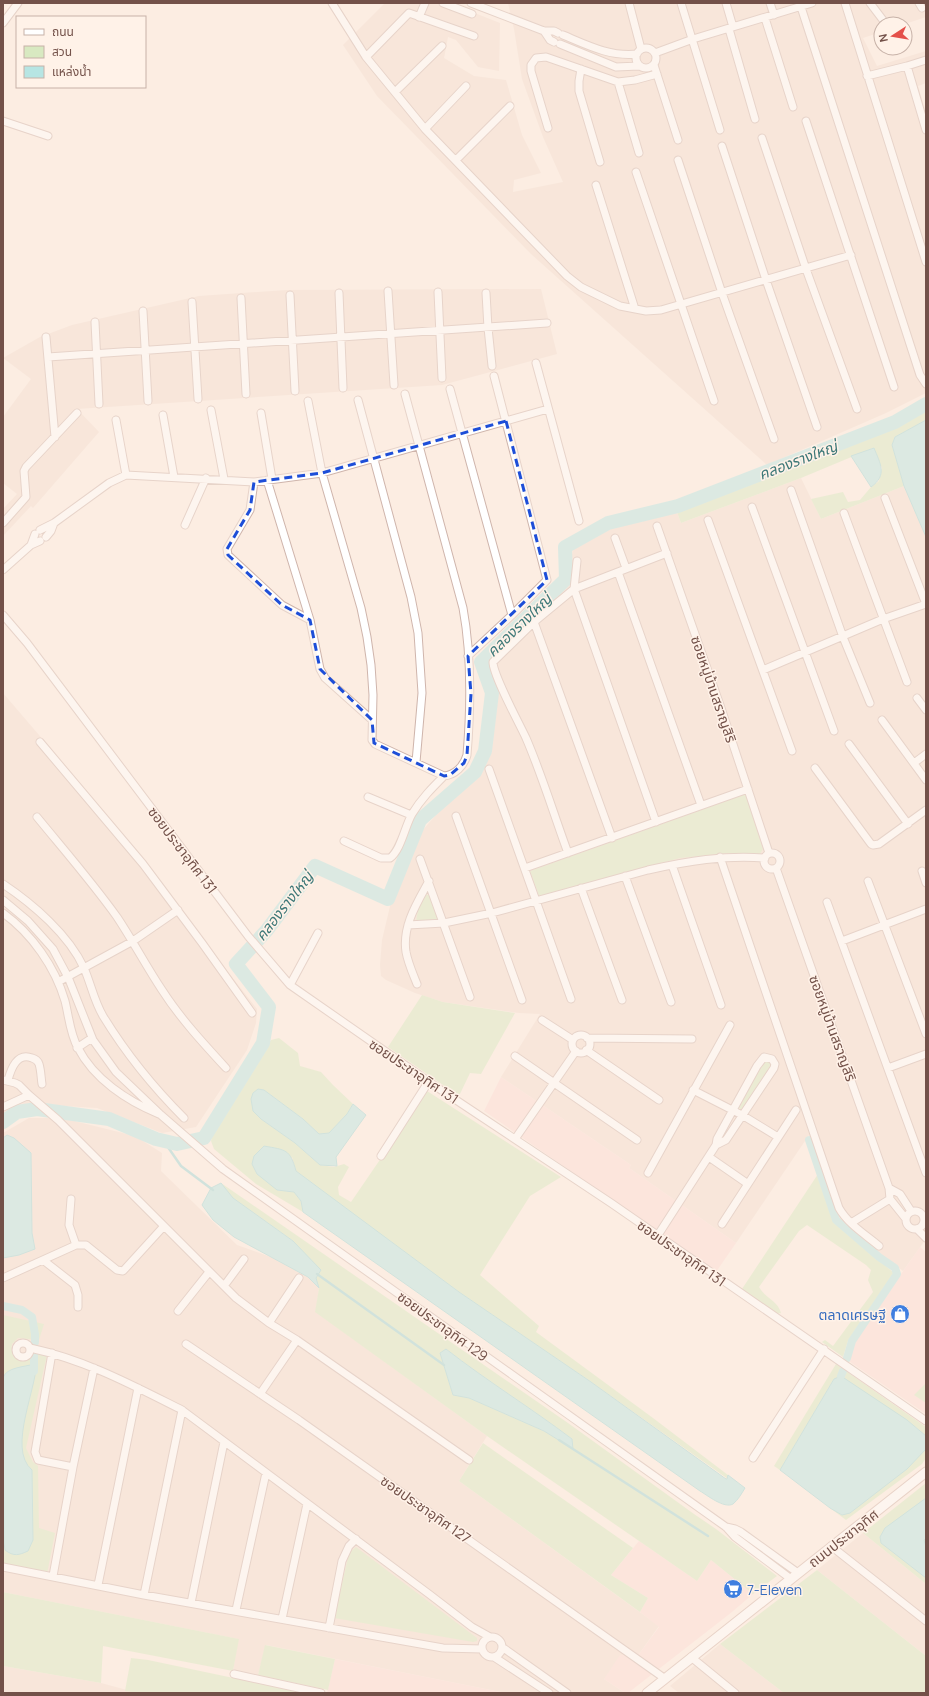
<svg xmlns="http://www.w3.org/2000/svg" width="929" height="1696" font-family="Manrope,'Noto Sans Thai',sans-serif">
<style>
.residential{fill:#f3ded1}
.commercial{fill:#fcdbd6}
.green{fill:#d8e9c1;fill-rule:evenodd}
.water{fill:#b7e5e3;stroke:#9ed6d5}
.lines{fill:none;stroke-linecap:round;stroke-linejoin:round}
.stream{stroke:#9ed6d5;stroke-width:2.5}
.canal{stroke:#b7e5e3;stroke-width:8}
.river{stroke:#b7e5e3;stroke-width:14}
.minor-casing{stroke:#cfb5ac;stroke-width:9}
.secondary-casing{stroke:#d2b4a9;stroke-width:11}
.minor{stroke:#fff;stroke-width:7}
.secondary{stroke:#fff;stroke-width:9}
.marked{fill:none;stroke:#1d4ed8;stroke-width:3;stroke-dasharray:8 5;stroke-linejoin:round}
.labels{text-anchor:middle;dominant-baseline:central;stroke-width:3;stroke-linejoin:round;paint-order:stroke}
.street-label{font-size:14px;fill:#735149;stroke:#fff2e8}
.shop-label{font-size:14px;fill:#366cbe;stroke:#fff2e8;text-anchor:end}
.water-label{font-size:15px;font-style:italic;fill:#3d7878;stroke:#fff2e8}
</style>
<rect width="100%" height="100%" fill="#fcede2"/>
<!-- residential -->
<path class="residential" d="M385,3H449L500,23L499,71L478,67L456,40L448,37L444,58L474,76L506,80L522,135L541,173L514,180L513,192L563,182L543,137L522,79L514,29L508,3H925L926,17L905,24H881V32L863,38L877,66L926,51V83L918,86L926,112V393L886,413L767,465L531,254L377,96L343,45Z
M541,289L557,354L442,385L77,409L99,432L33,508L31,506L3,536V509L17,494L3,483V417L31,379L3,358L40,337L72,325L199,296L287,290Z
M801,478L821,519L904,486L926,537V1239L903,1271L839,1222L809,1135L736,1243L629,1168L631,1165L501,1077L540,1014L519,1013L443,1002L415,993L386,980L381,976L380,965L382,940L392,898L422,831L442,808L477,778L488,754L495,692L486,663L569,585L573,546L608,527L677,512L681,523Z
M3,693L87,791L257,1009L256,1023L247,1050L196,1127L162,1133L97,1108L31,1104L19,1106L3,1114Z
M29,1118H62L135,1136L162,1153L161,1171L237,1245L279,1260L308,1277L319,1288L316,1312L487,1436L459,1481L659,1626L639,1654L604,1679L625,1693H506L266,1645L258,1675L233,1671L238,1639L3,1592V1133Z
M863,1533L926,1584V1656L817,1570Z
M720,1644L784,1693H679L670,1686Z
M3,1666L101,1683L138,1693H3Z"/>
<!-- commercial -->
<path class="commercial" d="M501,1077L631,1165L629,1168L736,1243L716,1272L484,1111Z
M920,1247L926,1252V1414L843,1357Z
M639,1541L697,1581L711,1560L753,1594L732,1612L628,1693H625L604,1679L620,1655L639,1654L659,1627L640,1612L648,1598L611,1575Z
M335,1659L506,1693H327Z"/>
<!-- green -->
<path class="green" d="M926,408V420L895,437L892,445L904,486L821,519L811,499L843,492L848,502L860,500L871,487L879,481L882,468L873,448L801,478L681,523L677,512L849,446L910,418Z
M743,795H746L763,849L760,854L730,853L680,858L539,896L530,871Z
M425,895H430L438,917L437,920L429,922L416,921L418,910Z
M422,995L443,1002L515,1013L481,1074L470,1073L459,1096L388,1047Z
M279,1038L298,1053L300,1066L321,1072L333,1085L353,1104L347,1114L329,1133L319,1134L303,1119L264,1090L261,1119L295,1143L320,1165L334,1167L344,1164L349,1167L338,1187L339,1195L351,1202L427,1091L561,1177L530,1196L480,1275L539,1326L536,1332L653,1418L728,1475V1479L591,1382L459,1292L331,1198L296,1171L292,1157L277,1190L294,1192L301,1201L303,1212L256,1184L214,1149L211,1141L213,1133L271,1040Z
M763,1060L771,1061L772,1066L742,1110L739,1108V1105Z
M818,1174L833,1220L894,1273L848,1341L843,1357L822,1342L825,1340L833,1346L873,1292L868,1280L871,1270L866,1265L807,1225L799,1231L759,1287C766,1299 778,1301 781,1313L776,1314L742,1289Z
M221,1183L568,1423L694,1514L716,1529L777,1576L753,1594L711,1560L697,1581L487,1436L315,1312L319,1288L316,1278L293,1241L233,1198ZM446,1349C487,1381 531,1408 572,1439L573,1449L544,1431L469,1398L453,1395L440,1353Z
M3,1315L44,1324L39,1340L18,1338L12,1344C11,1352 12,1355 18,1360L25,1359L33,1356L34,1351L47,1355L26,1448L33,1462L38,1466L39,1528L55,1533L47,1574L3,1563Z
M836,1364L926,1427V1436L907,1420L834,1379L780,1470L774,1466L777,1461Z
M926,1383V1403L914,1395Z
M483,1443L633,1548L611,1575L648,1598L640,1612L459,1481Z
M926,1449V1458L922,1464L846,1520L830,1508L842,1515Z
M926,1483V1584L863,1533Z
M356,1547L477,1638V1641L473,1642L334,1618L349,1553Z
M817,1570L926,1656V1693H784L720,1644Z
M3,1592L239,1639L233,1671L103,1646L101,1683L3,1666Z
M265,1645L335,1659L328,1690L258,1675Z
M131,1658L148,1660L305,1693H138L125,1691Z"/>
<!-- water -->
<path class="water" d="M926,420V537L904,486L892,445L895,437Z
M874,448C880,463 888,475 871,487L851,456Z
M258,1089L264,1090L303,1119L319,1134L329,1133L347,1114L353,1104L366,1115L336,1157L337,1166L320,1165L295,1143L261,1119L253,1111L251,1099L253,1093Z
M7,1135L14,1138L31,1153L32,1233L35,1249L19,1255L3,1258V1138Z
M264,1146C286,1150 290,1149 296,1171L459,1292L591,1382L726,1479H727L728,1475L745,1488C742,1493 738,1500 733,1504C724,1509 707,1495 700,1491L303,1212L301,1201L294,1192L277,1190L257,1174L252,1164L254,1156Z
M221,1183L233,1198L293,1241L321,1270L316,1278L319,1288L308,1277L234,1237L213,1220L202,1205L211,1188Z
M446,1349C487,1381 531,1408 572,1439L573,1449L544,1431L469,1398L453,1395L440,1353Z
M37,1355C39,1386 6,1448 32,1470L33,1540L28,1551C19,1555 14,1557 5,1550L4,1543L3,1378C6,1367 25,1367 34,1364Z
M841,1376L907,1420L926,1436V1449L907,1469L850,1513L842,1515L830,1508L780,1470L834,1379Z
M926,1498V1538L924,1540L926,1547V1578L881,1543L880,1537L885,1528Z"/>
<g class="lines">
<!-- stream -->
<path class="stream" d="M163,1140L181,1166L213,1190
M317,1274L444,1365
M559,1440L708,1536"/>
<!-- canal -->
<path class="canal" d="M809,1140L836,1220L879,1257L895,1268L897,1274L852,1341L847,1358
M3,1306L22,1310L32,1317L35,1334V1342
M34,1371V1355
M841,1376L843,1371"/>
<!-- river -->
<path class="river" d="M3,1122L17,1112L37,1109L109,1119L156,1139L177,1144L204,1138L263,1043L269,1007L236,964L267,930L315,866L388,899L420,820L475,772L485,751L492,693L481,662L566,579L565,547L608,523L678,506L895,422L926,404"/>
<defs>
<path id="minor" d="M332,3L366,57L425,129L567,276L581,287L620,306L646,311L661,310L851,255
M443,3L472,14
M471,3L544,31H554L558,33
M629,3L641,49
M681,3L720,130
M726,3L733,27
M770,3L774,15
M845,3L926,262
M870,3L886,24
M919,3L922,8
M801,7L920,375L926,384
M419,17L425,3
M765,18L793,107
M3,23L18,3
M729,29L755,119
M544,31L550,40L554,42
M563,35C587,45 610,57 637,54
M560,44L616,67L639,66
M636 58a10 10 0 1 1 20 0a10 10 0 1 1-20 0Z
M655,53L693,39L812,3
M366,57L409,13L474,36
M654,65L678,140
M907,66L926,60
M581,69L579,81V91L600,162
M867,76L907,66L926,130
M618,82L639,153
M395,92L442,46
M3,121L48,136
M806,121L894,387
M548,128L531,71V65L536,58L546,57L618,82L635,80L657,74
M425,129L466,86
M762,138L806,269L857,409
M722,146L766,280L817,427
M456,160L510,106
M678,160L722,293L774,439
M636,172L714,401
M596,185L635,309
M388,291L394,385
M438,292L442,378
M339,293L343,388
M486,293L488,328L492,366
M290,295L295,391
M241,298L246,394
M192,302L198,399
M143,311L148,401
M95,322L99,404
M46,337L55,437
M48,357L547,323
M536,363L579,521
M450,389L512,615
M358,400L411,597L418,633L422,693L416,762
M308,401L322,473L361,608L367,637L371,665L373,695L372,740L375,744L444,776C455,775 464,766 467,755C471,706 472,657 463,608L405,394
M211,410L224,479
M261,413L272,479
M163,415L174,477
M116,420L126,475
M267,480L310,620L320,669L325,678L372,720
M254,482L250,510L227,549L228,555L282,605L310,620
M791,490L843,637L870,703
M752,507L834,731
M844,513L907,682
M708,520L792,751
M3,523L26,497L24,471L26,467L77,413
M185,525L206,478
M657,526L721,708L769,853
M40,530L54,523L109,483L126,475L254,482L322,473L548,409
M46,537L51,531L54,523
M615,538L626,568
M31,545L35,534
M577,561L574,589L656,822
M3,570L31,545L40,541
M618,572L701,805
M3,615L27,643L248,936L290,985L438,1088L611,1203L926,1421
M534,622L612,838
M468,656L512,615L547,580L494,376
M763,670L883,619L926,604L885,498
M917,698L926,710
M882,720L926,780
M40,742L143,864L202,943L252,1013
M849,744L908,824
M914,763L926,754
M815,768L871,844L873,845L879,844L926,810
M489,769L571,999
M368,797L411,815
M456,816L522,1000
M37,817C64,850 92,882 117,917C133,941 146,966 162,990C180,1018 203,1043 226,1068
M344,841L381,858H390C401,850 405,826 412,814C421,799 432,788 444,776
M568,853C554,815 542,775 526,738C519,723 493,675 493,662L534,622L574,589L667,553
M764 861a8 8 0 1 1 16 0a8 8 0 1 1-16 0Z
M720,857L839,1208C848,1224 866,1235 879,1246
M420,859L470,997
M672,865L721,1005
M525,868L748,789
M776,868L889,1188L890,1199L906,1219
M922,871L926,883
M625,876L671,1002
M868,881L926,1034
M3,884C33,904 69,935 84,968C91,984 94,1001 103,1016C125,1052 154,1088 184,1118
M581,888L622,1000
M3,900L28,921L53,949L68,977L93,1040L116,1072L161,1115L223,1169L726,1527L735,1537L791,1579
M827,902L926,1173
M3,913C32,934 55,967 65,1001C69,1017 70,1034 78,1048C94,1079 127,1101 159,1114
M408,925L444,923L492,913L648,870C688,861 724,855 765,858
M842,941L926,909
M58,982L133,941L178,910
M417,984C413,974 408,963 406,952C402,926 417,903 429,881
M290,985L318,933
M542,1020L573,1040
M572 1044a9 9 0 1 1 18 0a9 9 0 1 1-18 0Z
M587,1038L692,1039
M77,1048L92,1038
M586,1050L659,1100
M515,1056L637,1140
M888,1068L926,1054
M3,1080L15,1083L19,1085L29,1095L58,1120L236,1298L269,1323L297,1340L260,1394
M8,1080C11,1069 17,1052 32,1058C36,1059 38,1061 39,1064C41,1070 41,1078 42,1084
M693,1090L742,1115L778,1137
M3,1107L29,1095
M515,1139L576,1051
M381,1156L429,1081
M709,1157L748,1184
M648,1173L730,1025
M889,1188L900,1194L911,1211
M71,1199L69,1225L76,1245
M906 1220a9 9 0 1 1 18 0a9 9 0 1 1-18 0Z
M851,1223L890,1199
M722,1224L796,1110
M917,1229L926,1238
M658,1235L716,1145L717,1139L757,1066L764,1057L772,1059L775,1064L774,1068L726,1140L716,1145
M43,1260L75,1285L78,1295V1307
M3,1278L76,1245H86L117,1270L123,1271L164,1226
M224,1286L244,1259
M178,1311L209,1272
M269,1323L299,1278
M297,1340L469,1460
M16 1350a7 7 0 1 1 14 0a7 7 0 1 1-14 0Z
M186,1344L299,1420L664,1678
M30,1348C86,1360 132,1385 182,1410L429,1594L472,1627L490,1637
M52,1353L35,1452L38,1460L73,1467
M753,1458L824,1349
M726,1527L735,1529L741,1532L798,1573
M831,1546L926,1621
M3,1567L144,1595L443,1648L482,1649
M53,1576L73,1467L94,1368
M98,1585L138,1388
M144,1595L182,1410
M191,1603L224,1442
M236,1610L266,1473
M282,1619L307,1504
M329,1628L342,1561L349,1546L356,1539
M482 1647a10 10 0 1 1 20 0a10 10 0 1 1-20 0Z
M502,1647L567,1693
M494,1657L549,1693
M691,1657L735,1693
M234,1674L321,1693"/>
<path id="secondary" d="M647,1693L926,1472"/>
</defs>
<!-- minor casing -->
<use href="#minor" class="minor-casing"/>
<!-- secondary casing -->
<use href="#secondary" class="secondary-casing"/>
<!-- minor -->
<use href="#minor" class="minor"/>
<!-- secondary -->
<use href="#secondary" class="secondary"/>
</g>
<!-- marked area -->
<path d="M0 0H929V1696H0ZM506,421L547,580L468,656L471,694L467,755L464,763L450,775L444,776L374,743L372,720L320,669L310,620L282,605L228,555L227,549L250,510L254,482L322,473Z" fill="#fcede2" fill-opacity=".55" fill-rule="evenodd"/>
<path class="marked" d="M506,421L547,580L468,656L471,694L467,755L464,763L450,775L444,776L374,743L372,720L320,669L310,620L282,605L228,555L227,549L250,510L254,482L322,473Z"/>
<!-- icons -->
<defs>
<symbol id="shop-disc" viewBox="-11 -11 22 22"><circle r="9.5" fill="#3f7fe0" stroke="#fff2e8"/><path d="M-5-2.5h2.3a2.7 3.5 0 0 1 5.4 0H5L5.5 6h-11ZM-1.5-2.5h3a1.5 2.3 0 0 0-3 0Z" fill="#fff"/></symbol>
<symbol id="supermarket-disc" viewBox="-11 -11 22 22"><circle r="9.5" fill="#3f7fe0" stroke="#fff2e8"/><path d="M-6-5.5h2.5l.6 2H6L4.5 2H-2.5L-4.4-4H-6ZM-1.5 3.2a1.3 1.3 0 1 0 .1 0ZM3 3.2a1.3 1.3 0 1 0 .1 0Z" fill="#fff"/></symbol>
</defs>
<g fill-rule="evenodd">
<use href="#shop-disc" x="889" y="1303" width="22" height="22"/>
<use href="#supermarket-disc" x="722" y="1578" width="22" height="22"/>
</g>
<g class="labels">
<!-- street labels -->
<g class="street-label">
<text transform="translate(714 689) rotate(71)">ซอยหมู่บ้านสราญสิริ</text>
<text transform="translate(183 850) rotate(53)">ซอยประชาอุทิศ 131</text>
<text transform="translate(833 1028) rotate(70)">ซอยหมู่บ้านสราญสิริ</text>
<text transform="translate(414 1071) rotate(34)">ซอยประชาอุทิศ 131</text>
<text transform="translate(682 1253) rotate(35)">ซอยประชาอุทิศ 131</text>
<text transform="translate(443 1326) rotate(36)">ซอยประชาอุทิศ 129</text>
<text transform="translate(426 1509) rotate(35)">ซอยประชาอุทิศ 127</text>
<text transform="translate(843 1538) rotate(-38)">ถนนประชาอุทิศ</text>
</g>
<!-- shop labels -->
<g class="shop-label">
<text x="886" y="1314">ตลาดเศรษฐี</text>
<text x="747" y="1589" text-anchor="start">7-Eleven</text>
</g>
<!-- water labels -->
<g class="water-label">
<text transform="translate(798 460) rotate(-21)">คลองรางใหญ่</text>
<text transform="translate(519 625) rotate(-44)">คลองรางใหญ่</text>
<text transform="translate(284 906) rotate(-52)">คลองรางใหญ่</text>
</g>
</g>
<!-- border -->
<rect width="929" height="1696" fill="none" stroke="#735149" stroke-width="8"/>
<!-- legend -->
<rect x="16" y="16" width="130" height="72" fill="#fff2e8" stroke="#c7b2a8"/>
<rect x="24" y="29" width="20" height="6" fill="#ffffff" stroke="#c7b2a8"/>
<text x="52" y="36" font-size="12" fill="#735149">ถนน</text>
<rect x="24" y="46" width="20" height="12" fill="#d8e9c1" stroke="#c7b2a8"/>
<text x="52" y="56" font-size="12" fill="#735149">สวน</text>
<rect x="24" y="66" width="20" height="12" fill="#b7e5e3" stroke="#c7b2a8"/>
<text x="52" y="76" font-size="12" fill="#735149">แหล่งน้ำ</text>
<!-- north arrow -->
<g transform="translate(893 36) rotate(258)"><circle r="19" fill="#fff2e8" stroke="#c7b2a8"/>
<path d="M0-3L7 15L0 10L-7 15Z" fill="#e45049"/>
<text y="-6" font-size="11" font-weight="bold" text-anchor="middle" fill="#735149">N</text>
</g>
</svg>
